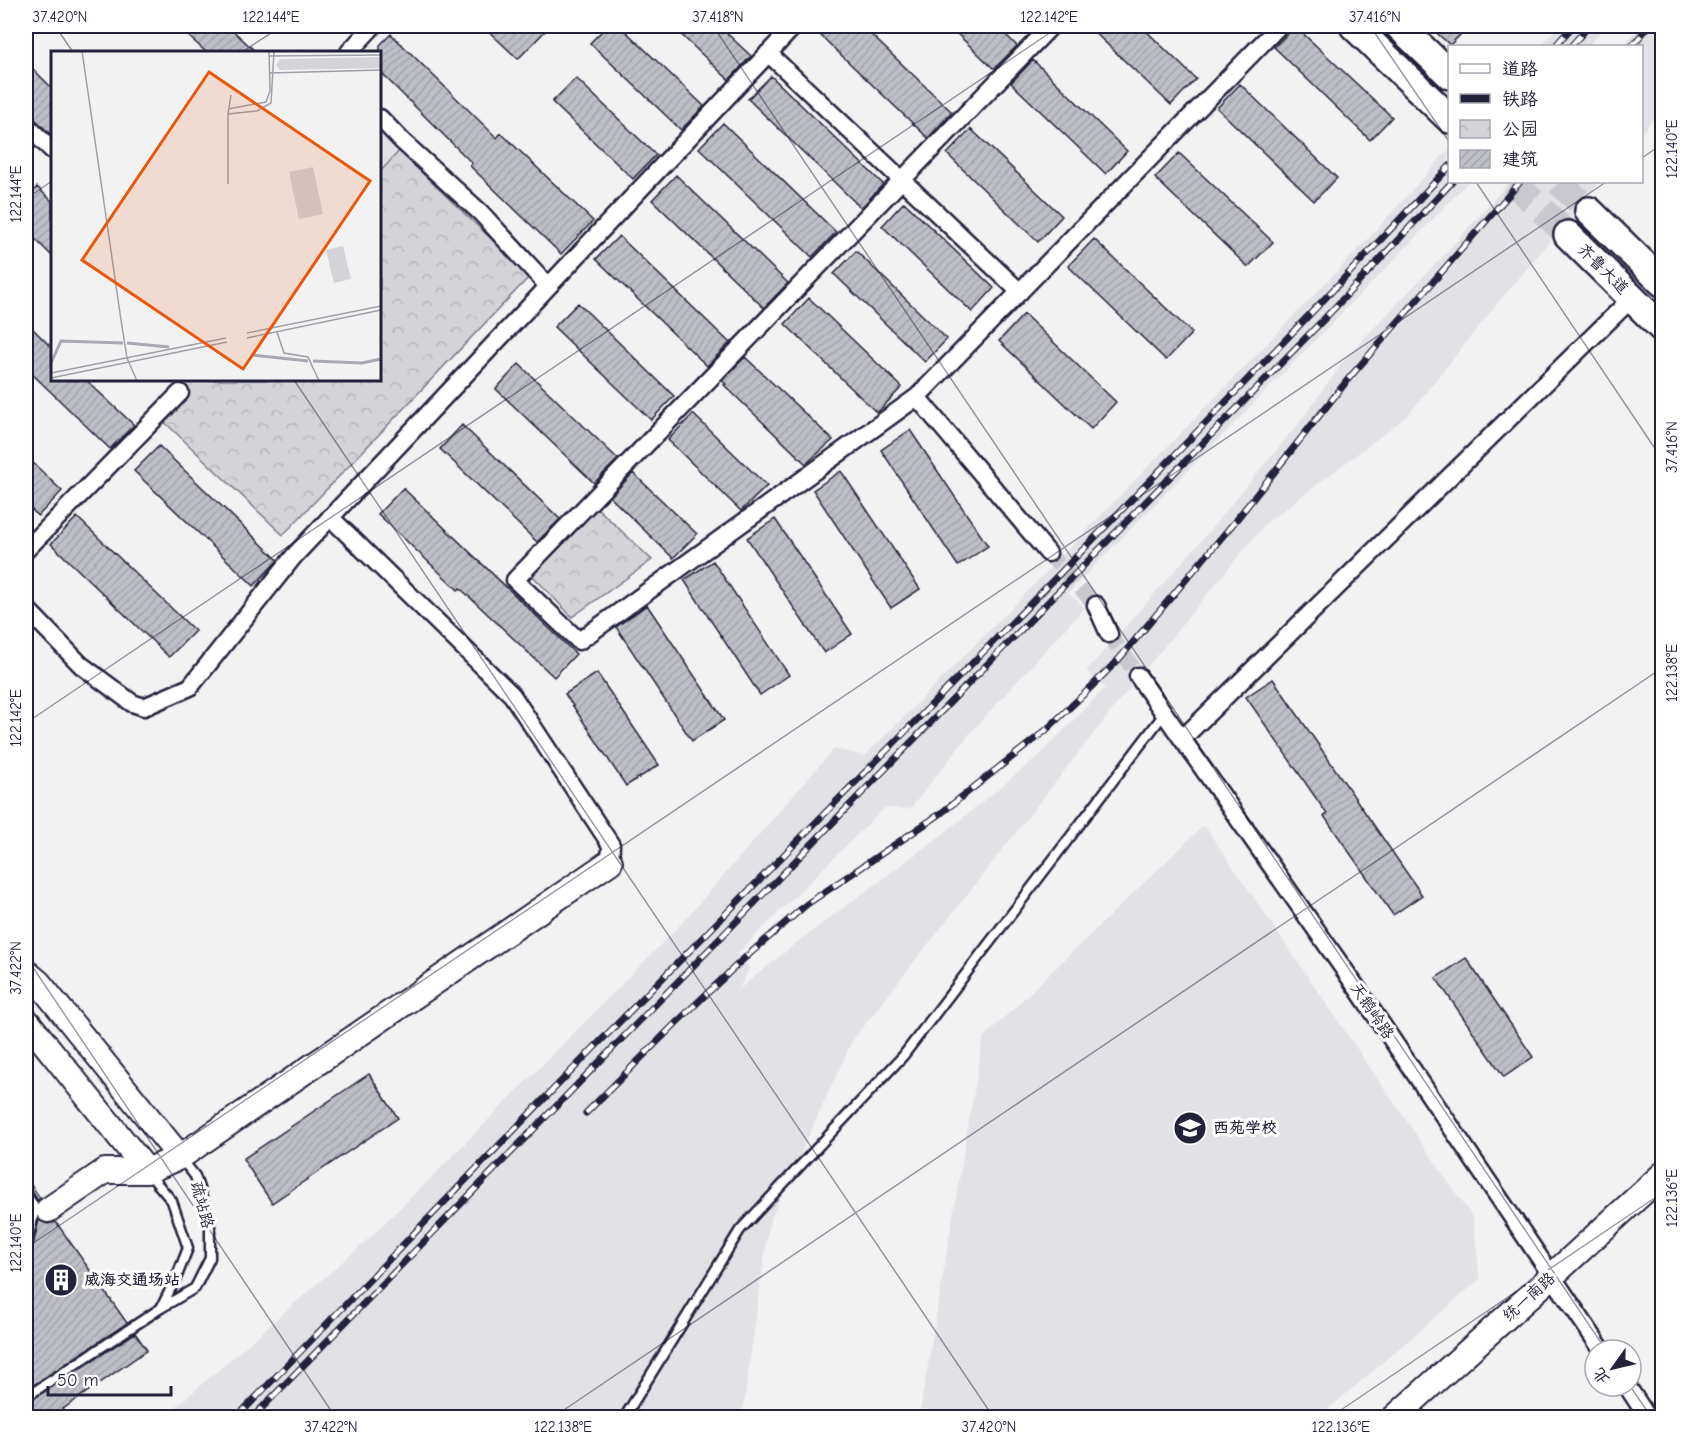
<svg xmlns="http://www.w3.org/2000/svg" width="1688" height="1443" font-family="'Comic Neue','LXGW WenKai TC',sans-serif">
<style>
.built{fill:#e2e2e6}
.park{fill:url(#park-crowns);stroke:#7a7a8a;stroke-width:1.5}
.building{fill:url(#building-hatch);stroke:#22223b;stroke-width:1.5}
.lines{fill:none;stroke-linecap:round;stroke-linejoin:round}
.street-tunnel{stroke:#c8c8ce;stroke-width:16;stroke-dasharray:16 8;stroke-linecap:butt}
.primary-tunnel{stroke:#c8c8ce;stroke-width:27;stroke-dasharray:27 14;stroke-linecap:butt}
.lane-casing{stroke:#22223b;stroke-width:13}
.street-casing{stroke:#22223b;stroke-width:21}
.secondary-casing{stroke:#22223b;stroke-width:28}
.primary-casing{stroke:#22223b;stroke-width:32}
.lane{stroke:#fff;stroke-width:8}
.street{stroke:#fff;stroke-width:16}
.secondary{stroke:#fff;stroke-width:24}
.primary{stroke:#fff;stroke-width:27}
.rail-casing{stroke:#22223b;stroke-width:7}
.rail{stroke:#fff;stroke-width:4.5;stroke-dasharray:14;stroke-linecap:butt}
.ticks{fill:none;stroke:#22223b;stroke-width:1.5;stroke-opacity:0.45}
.labels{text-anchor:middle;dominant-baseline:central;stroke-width:6;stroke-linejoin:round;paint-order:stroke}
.street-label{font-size:16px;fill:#22223b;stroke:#fff}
.poi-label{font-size:16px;font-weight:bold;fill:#22223b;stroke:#fff;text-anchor:start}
.inset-river{fill:none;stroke:#a8a8b2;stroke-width:3}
.inset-road{fill:none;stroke:#9f9fa9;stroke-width:1.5}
.view{fill:#e8590c;fill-opacity:0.15;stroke:#e8590c;stroke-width:3}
.inset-edge{fill:none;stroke:#22223b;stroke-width:3}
.neatline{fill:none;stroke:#22223b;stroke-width:2}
.ticks-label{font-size:15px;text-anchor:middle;fill:#22223b}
</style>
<defs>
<pattern id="park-crowns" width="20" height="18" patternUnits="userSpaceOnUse" patternTransform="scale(1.5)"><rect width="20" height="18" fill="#d3d3d8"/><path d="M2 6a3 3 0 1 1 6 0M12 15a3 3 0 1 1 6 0" fill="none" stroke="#b5b5ba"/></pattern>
<pattern id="building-hatch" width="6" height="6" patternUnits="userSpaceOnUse" patternTransform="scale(1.5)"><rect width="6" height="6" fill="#bebec6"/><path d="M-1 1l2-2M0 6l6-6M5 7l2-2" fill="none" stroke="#a3a3ab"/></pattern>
</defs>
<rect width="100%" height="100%" fill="#f2f2f3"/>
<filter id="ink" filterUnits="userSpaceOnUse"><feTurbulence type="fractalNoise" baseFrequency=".0167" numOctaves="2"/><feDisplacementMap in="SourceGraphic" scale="12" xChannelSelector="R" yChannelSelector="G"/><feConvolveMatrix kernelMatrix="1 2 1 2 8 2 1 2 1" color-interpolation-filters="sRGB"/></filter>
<g filter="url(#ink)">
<!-- built -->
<path class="built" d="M1559,26H1606L1588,46H1540Z
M1640,26H1662V108L1642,133V46H1623Z
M380,130L399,151L380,172Z
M1449,149L1450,182H1468L1394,260L1068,593L1085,607L971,732L910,809L884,808L737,954L750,968L738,990L800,940L943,834L1041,754L1105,688L1086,671L1200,542L1299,423L1348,355L1446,253L1509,182H1600L1497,304L1406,417L1265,524L1120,700L852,1041L769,1223L742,1417L163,1418L364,1243L432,1177L682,923L834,749L865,756L1027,592L1368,239Z
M1204,825L1473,1218L1480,1279L1319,1417H919L983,1038Z"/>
<!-- park -->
<path class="park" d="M399,151L530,276L283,535L153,411L182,380H380V172Z
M594,505L652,560L572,617L529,572Z"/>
<!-- building -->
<path class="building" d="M190,26H228L256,52H206L184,32Z
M483,26H550L518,59Z
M607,26H620L704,106L681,130L590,43Z
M672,26H719L751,56L729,80Z
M825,26H862L952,112L928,138L818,33Z
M949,26H997L1017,46L995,68H993Z
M1088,26H1141L1196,79L1171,105Z
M1295,26L1392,117L1370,140L1274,47Z
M1429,26H1469L1450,45Z
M391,34L497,138L501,133L593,221L561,254L470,166L472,163L380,72V45Z
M1033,60L1127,151L1106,174L1011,83Z
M26,62L52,88V136L33,117L26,113Z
M771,76L883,184L861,208L748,99Z
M576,78L656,155L633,179L552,102Z
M1240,84L1337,178L1314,201L1217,108Z
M723,123L836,232L812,257L699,148Z
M971,129L1062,216L1038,242L947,154Z
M1179,153L1273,242L1248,267L1155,178Z
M676,175L788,283L764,308L652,200Z
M37,187L52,201V256L26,230V199Z
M904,202L994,288L972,312L882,226Z
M619,236L730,343L707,366L596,259Z
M1094,239L1192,333L1166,360L1068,266Z
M856,251L947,339L925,362L834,274Z
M809,298L902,387L877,413L785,324Z
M578,303L674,396L651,420L554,327Z
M1024,314L1116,402L1091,429L999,341Z
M26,322L52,348V380H86L134,425L110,449L26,368Z
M745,357L833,440L806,464L724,385L726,384L722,381Z
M519,364L618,459L594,483L496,389Z
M693,414L767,486L741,511L668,440Z
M462,425L560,519L537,542L440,449Z
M910,430L988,546L958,566L881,450Z
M159,446L278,560L254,586L134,471Z
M26,456L62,491L38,516L26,504Z
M841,471L920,589L891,608L813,490Z
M633,473L697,534L673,558L610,497Z
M403,488L576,654L554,677L460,588L458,590L378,514Z
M77,517L195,631L169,657L51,544Z
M775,519L852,634L824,653L747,538Z
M713,561L789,675L760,695L684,580Z
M647,605L724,720L692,741L616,627Z
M597,673L659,765L626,786L565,694Z
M1273,679L1422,895L1393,915L1324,816L1327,814L1246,697Z
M1466,958L1533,1057L1504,1077L1436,978Z
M369,1074L398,1118L272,1203L243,1159Z
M26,1178L40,1198L38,1201L31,1190L26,1188Z
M39,1220L48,1224L56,1222L127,1323L26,1390V1254L32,1250Z
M135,1333L147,1350L50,1418H26V1403Z"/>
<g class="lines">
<!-- street-tunnel -->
<path class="street-tunnel" d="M1048,553L1096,605
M1109,634L1138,676"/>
<!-- primary-tunnel -->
<path class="primary-tunnel" d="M1513,182L1568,235
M1559,182L1589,211"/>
<defs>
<path id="lane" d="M149,1174L172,1201L188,1248L177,1276L161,1308L195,1288L210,1258V1223L195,1176L180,1157
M26,1194L35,1208L26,1248
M26,1397L161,1308
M624,1418L740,1230L903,1056L1164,714"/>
<path id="street" d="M1051,26L515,580L579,641L917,397L1279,26
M349,52L373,26
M768,53L1020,292
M380,118L402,141L481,213L548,286
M26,125L52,150
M917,397L1048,553
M330,517L512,695L611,845L610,862
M26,550L180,393
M1096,605L1109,634
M26,608L81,665L132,703L144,707L190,687L294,556L794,26
M1138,676L1357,988L1602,1350
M1182,739L1632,298
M1627,1386L1648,1418"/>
<path id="secondary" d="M26,972L39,983L180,1157
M26,1020L147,1171
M48,1210L105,1171H147L180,1157L610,862
M1394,1418L1552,1276L1662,1175"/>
<path id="primary" d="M1354,26L1450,119
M1399,26L1450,75
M1589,211L1662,282
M1568,235L1662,328"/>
</defs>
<!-- lane casing -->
<use href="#lane" class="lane-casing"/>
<!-- street casing -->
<use href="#street" class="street-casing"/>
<!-- secondary casing -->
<use href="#secondary" class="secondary-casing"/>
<!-- primary casing -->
<use href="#primary" class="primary-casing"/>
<!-- lane -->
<use href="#lane" class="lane"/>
<!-- street -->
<use href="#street" class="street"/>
<!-- secondary -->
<use href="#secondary" class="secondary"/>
<!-- primary -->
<use href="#primary" class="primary"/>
<defs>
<path id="rail" d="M1555,46L1573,26
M1571,46L1589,26
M1632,46L1649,26
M586,1113L676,1023L739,963L807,904L940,814L1045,731L1085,693L1119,659L1232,525L1350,377L1520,182
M236,1418C368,1282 499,1144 632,1009C907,730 1182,452 1450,166
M252,1418L1326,317L1452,182"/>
</defs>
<!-- rail casing -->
<use href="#rail" class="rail-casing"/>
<!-- rail -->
<use href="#rail" class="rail"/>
</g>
</g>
<!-- ticks -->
<path class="ticks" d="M55,26L73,52M713,26L1606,1350M1370,26L1450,143M242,52L282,26M1642,158L1662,144M1476,182L1662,459M26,199L52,181M294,380L994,1418M26,723L1060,26M26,957L336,1418M26,1248L1606,182M1630,1386L1652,1418M552,1418L1662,668M1329,1418L1662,1193"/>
<!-- icons -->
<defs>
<symbol id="school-disc" viewBox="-11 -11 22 22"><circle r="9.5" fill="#22223b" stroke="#fff"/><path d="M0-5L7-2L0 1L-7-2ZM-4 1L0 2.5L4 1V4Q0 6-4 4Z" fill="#fff"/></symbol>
<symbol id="building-disc" viewBox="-11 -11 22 22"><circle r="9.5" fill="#22223b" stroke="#fff"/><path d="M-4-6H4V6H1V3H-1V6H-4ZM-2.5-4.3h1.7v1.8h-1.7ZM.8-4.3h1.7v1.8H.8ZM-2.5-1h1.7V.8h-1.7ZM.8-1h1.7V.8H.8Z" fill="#fff"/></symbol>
</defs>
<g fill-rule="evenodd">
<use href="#school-disc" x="1171" y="1109" width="38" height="38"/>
<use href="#building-disc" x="42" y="1261" width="38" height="38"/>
</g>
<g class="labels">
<!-- street labels -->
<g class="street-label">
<text transform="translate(1603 269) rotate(45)">齐鲁大道</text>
<text transform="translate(1372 1011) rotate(56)">天鹅岭路</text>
<text transform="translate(202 1205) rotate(75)">疏站路</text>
<text transform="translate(1529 1297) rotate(-42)">统一南路</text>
</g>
<!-- poi labels -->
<g class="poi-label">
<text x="1213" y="1128">西苑学校</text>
<text x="84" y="1280">威海交通场站</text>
</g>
</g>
<!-- overview -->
<g transform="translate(51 51)">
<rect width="330" height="330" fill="#f2f2f3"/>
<path d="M330,6V17L229,19L225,14L229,8ZM262,116L272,163L248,168L238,121Z" fill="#d3d3d8"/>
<path d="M292,195L300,228L283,232L275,199Z" fill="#d3d3d8"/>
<path class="inset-river" d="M76,292L118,296M201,304L257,310M262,310L311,312L330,308M0,312L10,290L72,292"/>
<path class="inset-road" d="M31,0L70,269L76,307L86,330M218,5L330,4M218,22L330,19M177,58L215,51L219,40L218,0M177,63L206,60L220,52L223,0M177,133V63L180,44M226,281L233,302L257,306L268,330M196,282L330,255M196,287L330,259M0,322L175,287M0,327L176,291"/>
<path class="view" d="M158,21L319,130L192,318L31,209Z"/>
<rect width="330" height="330" class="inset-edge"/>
</g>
<!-- margin -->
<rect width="1688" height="1443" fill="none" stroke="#fff" stroke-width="66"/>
<!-- legend -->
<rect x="1448" y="45" width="195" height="138" fill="#ffffff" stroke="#a7a7b1" stroke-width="1.5"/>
<rect x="1460" y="64" width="30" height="9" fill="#ffffff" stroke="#a7a7b1" stroke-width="1.5"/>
<text x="1502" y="75" font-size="18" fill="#22223b">道路</text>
<rect x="1460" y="94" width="30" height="9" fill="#22223b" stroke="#a7a7b1" stroke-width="1.5"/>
<text x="1502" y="105" font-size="18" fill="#22223b">铁路</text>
<rect x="1460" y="120" width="30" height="18" fill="url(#park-crowns)" stroke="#a7a7b1" stroke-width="1.5"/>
<text x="1502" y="135" font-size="18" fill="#22223b">公园</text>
<rect x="1460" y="150" width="30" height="18" fill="url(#building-hatch)" stroke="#a7a7b1" stroke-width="1.5"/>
<text x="1502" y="165" font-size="18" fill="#22223b">建筑</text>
<!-- north arrow -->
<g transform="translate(1613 1368) rotate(236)"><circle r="28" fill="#ffffff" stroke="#a7a7b1" stroke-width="1.5"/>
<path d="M0-4.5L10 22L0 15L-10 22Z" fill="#22223b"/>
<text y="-9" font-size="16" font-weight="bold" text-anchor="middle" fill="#22223b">北</text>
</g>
<!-- scale -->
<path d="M48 1386v9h123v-9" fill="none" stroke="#22223b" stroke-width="3"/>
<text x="57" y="1386" font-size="18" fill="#22223b" stroke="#ffffff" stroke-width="4.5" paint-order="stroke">50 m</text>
<rect x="33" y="33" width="1622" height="1377" class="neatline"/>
<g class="ticks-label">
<text x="60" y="22">37.420°N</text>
<text x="271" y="22">122.144°E</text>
<text x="718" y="22">37.418°N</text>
<text x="1049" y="22">122.142°E</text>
<text x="1375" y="22">37.416°N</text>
<text transform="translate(1672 149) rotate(-90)" y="5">122.140°E</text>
<text transform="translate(16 194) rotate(-90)" y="5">122.144°E</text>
<text transform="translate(1672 447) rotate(-90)" y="5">37.416°N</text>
<text transform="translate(1672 673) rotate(-90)" y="5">122.138°E</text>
<text transform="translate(16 718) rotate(-90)" y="5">122.142°E</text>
<text transform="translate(16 968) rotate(-90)" y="5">37.422°N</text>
<text transform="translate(1672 1198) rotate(-90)" y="5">122.136°E</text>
<text transform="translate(16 1243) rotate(-90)" y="5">122.140°E</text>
<text x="331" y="1432">37.422°N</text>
<text x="563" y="1432">122.138°E</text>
<text x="989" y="1432">37.420°N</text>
<text x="1341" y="1432">122.136°E</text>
</g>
</svg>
